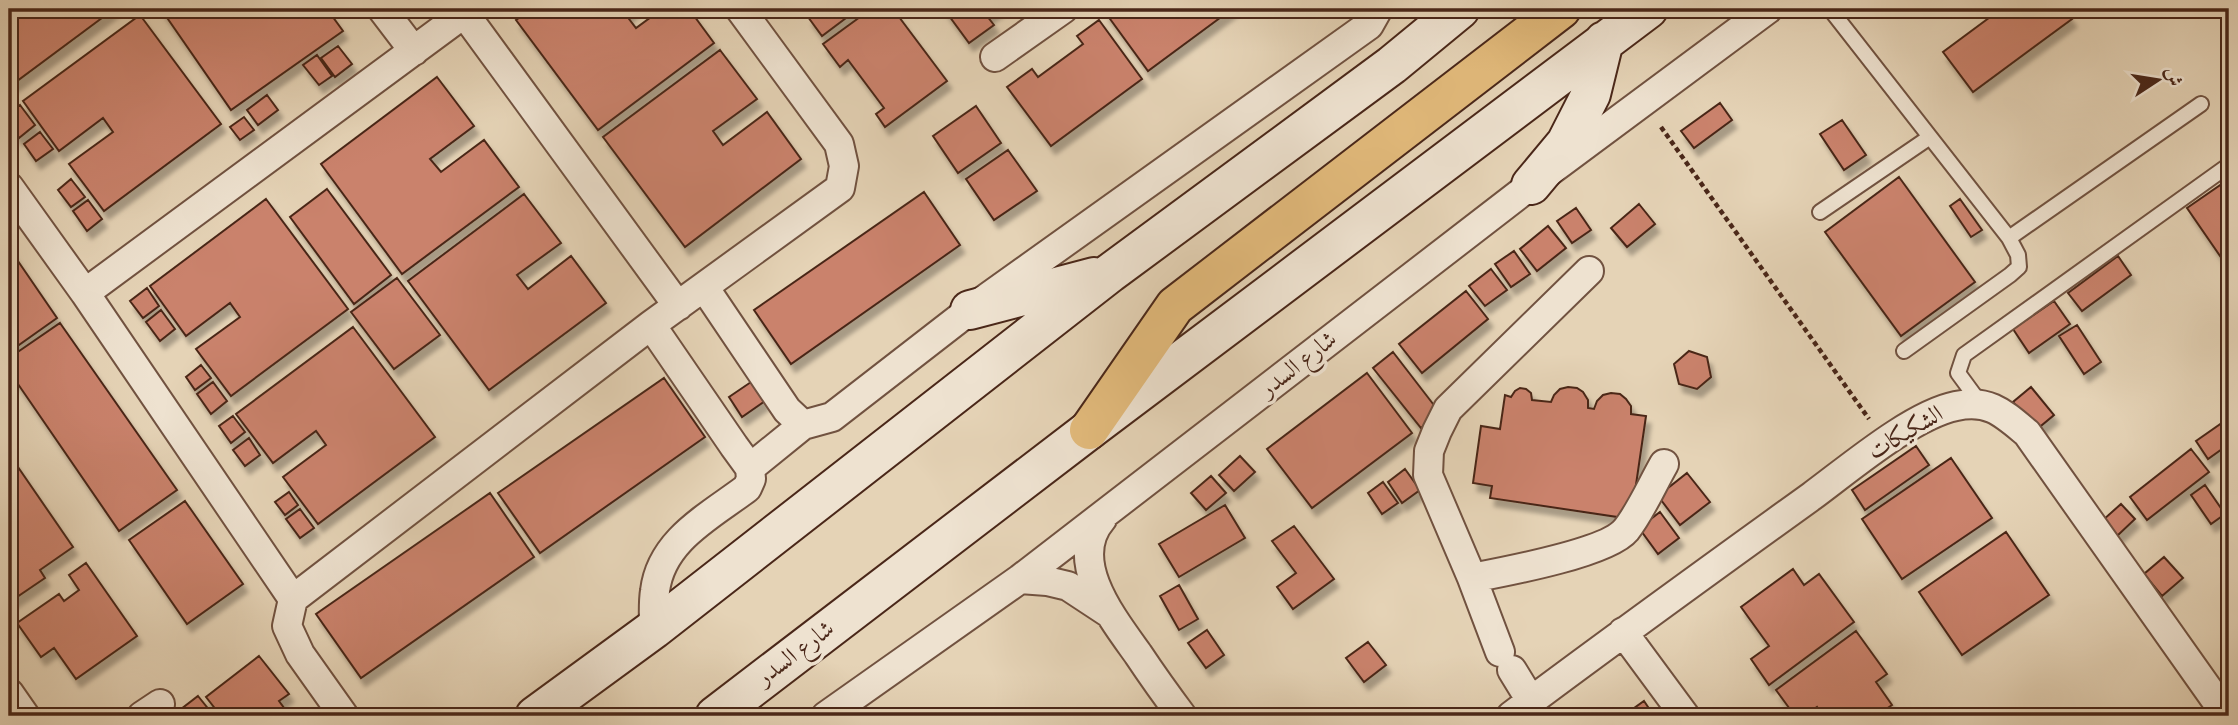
<svg xmlns="http://www.w3.org/2000/svg" width="2238" height="725" font-family="Vollkorn,Amiri,serif">
<style>
.building{fill:#ca826c;stroke:#4a2719;stroke-width:2;filter:url(#shadow)}
.lines{fill:none;stroke-linecap:round;stroke-linejoin:round}
.lane-casing{stroke:#715240;stroke-width:18}
.street-casing{stroke:#715240;stroke-width:32}
.secondary-casing{stroke:#4a2719;stroke-width:42}
.primary-casing{stroke:#4a2719;stroke-width:42}
.path{stroke:#4a2719;stroke-width:4.5;stroke-dasharray:5 3.5;stroke-linecap:butt}
.lane{stroke:#eee2d0;stroke-width:14}
.street{stroke:#eee2d0;stroke-width:28}
.secondary{stroke:#eee2d0;stroke-width:38}
.primary{stroke:#e2ba7b;stroke-width:38}
.labels{text-anchor:middle;dominant-baseline:central;stroke-width:7;stroke-linejoin:round;paint-order:stroke}
.street-label{font-size:24px;fill:#4a2719;stroke:#eee2d0}
</style>
<defs>
<filter id="shadow"><feDropShadow dx="4.5" dy="8" stdDeviation="2" flood-color="#0004"/></filter>
</defs>
<rect width="100%" height="100%" fill="#e5d3b6"/>
<filter id="stains"><feTurbulence type="fractalNoise" baseFrequency=".00286" numOctaves="4"/><feColorMatrix values="0 0 0 0 .2 0 0 0 0 .09 0 0 0 0 .02 0 0 0 .5 -.17"/></filter>
<radialGradient id="worn" r=".72"><stop offset=".6" stop-color="#630" stop-opacity="0"/><stop offset="1" stop-color="#630" stop-opacity=".3"/></radialGradient>
<!-- building -->
<path class="building" d="M16,9H114L13,84L9,79V14Z
M161,9H327L343,31L231,110Z
M532,9H634L626,15L636,28L662,9H689L714,43L598,130L516,20Z
M815,9H858L822,36L808,17L816,11Z
M871,9H893L947,81L885,127L876,114L884,108L848,60L840,67L823,44Z
M944,9H998L987,16L994,25L969,43Z
M1109,9H1232L1148,71L1105,12Z
M2001,9H2064L2072,19L1973,92L1943,52Z
M140,15L221,124L104,211L69,164L113,132L103,118L59,151L23,101Z
M1099,20L1142,79L1051,146L1007,87L1032,69L1038,77L1083,44L1077,36Z
M338,46L352,64L335,77L321,58Z
M720,50L757,99L713,131L723,145L767,112L801,159L685,247L603,137Z
M317,55L332,76L319,85L303,65Z
M437,77L474,126L430,159L441,172L484,140L519,187L402,274L321,164Z
M267,95L278,110L258,125L247,110Z
M1720,103L1732,120L1694,148L1681,131Z
M20,105L35,125L19,138L9,124V114Z
M976,106L1001,143L958,173L933,136Z
M244,117L254,130L240,140L230,127Z
M1842,120L1866,155L1844,170L1820,134Z
M40,132L53,149L36,161L24,144Z
M1008,150L1037,191L994,220L966,179Z
M1899,177L1975,282L1901,336L1825,232Z
M71,179L85,197L71,207L58,190Z
M2229,179V269L2187,208Z
M327,189L391,275L354,304L290,217Z
M924,192L960,245L791,364L754,310Z
M524,194L561,243L517,275L528,289L571,256L606,303L489,390L408,281Z
M266,199L348,309L231,396L196,349L240,317L230,303L186,336L150,286Z
M1960,199L1982,230L1971,237L1950,206Z
M88,200L102,219L87,231L73,211Z
M1639,204L1655,224L1627,247L1611,228Z
M1576,208L1591,230L1572,243L1557,221Z
M1548,226L1566,248L1537,271L1520,249Z
M9,248L57,318L9,352Z
M1514,251L1530,274L1511,287L1495,264Z
M2118,256L2131,275L2082,311L2068,293Z
M1491,269L1507,290L1485,306L1469,286Z
M397,278L440,335L394,369L351,312Z
M147,288L159,306L143,318L130,301Z
M1466,291L1488,319L1422,373L1399,344Z
M2054,301L2070,324L2029,353L2013,329Z
M161,310L175,329L160,341L146,322Z
M60,323L177,490L119,531L9,371V358Z
M2077,325L2101,362L2084,374L2059,336Z
M353,327L435,437L318,524L283,477L326,445L316,431L273,463L236,414Z
M1689,351L1707,357L1711,377L1697,389L1679,384L1674,364Z
M1393,352L1440,413L1421,428L1373,368Z
M201,365L211,378L195,390L186,377Z
M1367,373L1412,433L1312,508L1267,449Z
M664,378L705,437L540,553L498,493Z
M213,382L227,401L211,414L197,394Z
M751,382L765,401L742,417L729,397Z
M1568,387L1577,388L1583,392L1588,400V408L1594,409L1597,401L1603,395L1611,393L1620,394L1626,399L1631,406V414L1646,416L1631,519L1490,498L1492,486L1473,483L1481,426L1500,429L1505,395L1511,397L1515,391L1520,388L1526,389L1531,393L1532,400L1551,402L1554,395L1560,389Z
M2031,387L2054,415L2036,430L2013,402Z
M233,416L245,432L231,443L219,426Z
M2229,418V444L2208,459L2196,441Z
M249,438L260,455L245,466L233,450Z
M1916,446L1929,465L1865,510L1852,490Z
M2191,449L2209,472L2147,520L2130,497Z
M9,454L73,547L40,570L45,578L11,601L9,598Z
M1240,456L1255,472L1234,491L1219,475Z
M1951,458L1992,518L1902,579L1862,519Z
M1405,469L1420,490L1402,503L1388,482Z
M1687,473L1710,502L1680,525L1658,496Z
M1211,476L1226,493L1206,510L1191,493Z
M1383,482L1398,503L1382,514L1368,493Z
M2205,485L2225,514L2211,524L2191,495Z
M289,492L298,505L285,515L275,502Z
M490,493L534,557L361,678L316,614Z
M185,501L243,584L187,624L129,540Z
M2121,504L2135,519L2117,536L2103,520Z
M1225,505L1245,538L1179,577L1159,544Z
M300,509L314,528L300,538L286,519Z
M1660,512L1679,538L1658,554L1639,528Z
M1294,526L1334,579L1293,609L1277,587L1296,573L1272,541Z
M2006,532L2049,595L1962,655L1919,592Z
M2164,557L2183,578L2162,596L2144,574Z
M86,563L137,636L76,679L54,648L41,657L17,623L59,594L64,601L79,590L69,575Z
M1793,569L1804,585L1819,574L1854,622L1769,685L1751,659L1769,646L1741,607Z
M1179,585L1198,619L1179,630L1160,596Z
M1207,630L1224,655L1206,668L1188,643Z
M1856,631L1887,674L1876,682L1892,705L1876,716H1823L1817,707L1804,716H1795L1776,690Z
M1368,642L1386,665L1364,682L1346,658Z
M259,656L289,694L279,701L290,716H221L206,697Z
M198,696L214,716H172Z
M1644,701L1654,716H1623Z"/>
<g class="lines">
<defs>
<path id="lane" d="M1830,9L2009,238L2201,104
M1820,212L1930,137
M1904,351L2010,275L2019,267L2018,255L2009,238
M1980,403L1958,373L1964,355L2229,165"/>
<path id="street" d="M382,9L414,51
M464,13L678,306
M995,57L1063,9
M9,187L85,293L293,599
M704,287L787,410L803,425L832,417L970,310L1369,25L1378,9
M85,293L470,9
M651,325L734,446L750,468L751,479L747,488C710,516 661,540 655,591C653,603 654,617 654,629
M750,468L803,425
M1102,519C1066,560 1113,619 1138,654C1152,675 1167,696 1182,716
M1472,578C1503,572 1607,553 1626,530C1641,511 1652,485 1664,464
M1020,579L1047,581L1068,586L1109,613
M1623,632L1685,716
M1500,652L1472,578L1428,475L1429,451L1437,431L1448,409L1589,271
M1512,670L1531,701
M9,693L25,716
M142,716L160,704
M344,716L300,654L287,626L293,599L651,325L840,188L844,166L839,144L740,9
M826,716L1020,579L1531,185L1768,9
M1511,716C1611,641 1712,568 1812,496C1850,468 1912,415 1956,406C1989,399 2003,413 2027,433L2227,716"/>
<path id="secondary" d="M1531,185L1566,143L1591,94L1604,41
M970,310L1094,277
M535,716L654,629L1110,273L1392,65L1460,9
M715,716L1089,430L1648,9"/>
<path id="primary" d="M1089,430L1175,306L1561,9"/>
</defs>
<!-- lane casing -->
<use href="#lane" class="lane-casing"/>
<!-- street casing -->
<use href="#street" class="street-casing"/>
<!-- secondary casing -->
<use href="#secondary" class="secondary-casing"/>
<!-- primary casing -->
<use href="#primary" class="primary-casing"/>
<!-- path -->
<path class="path" d="M1661,127L1869,419"/>
<!-- lane -->
<use href="#lane" class="lane"/>
<!-- street -->
<use href="#street" class="street"/>
<!-- secondary -->
<use href="#secondary" class="secondary"/>
<!-- primary -->
<use href="#primary" class="primary"/>
</g>
<g class="labels">
<!-- street labels -->
<g class="street-label">
<text transform="translate(1299 365) rotate(-38)">شارع السدر</text>
<text transform="translate(1906 434) rotate(-31)">الشكيكات</text>
<text transform="translate(796 654) rotate(-37)">شارع السدر</text>
</g>
</g>
<!-- margin -->
<rect width="2238" height="725" fill="none" stroke="#e5d3b6" stroke-width="35"/>
<rect x="10" y="10" width="2217" height="704" fill="none" stroke="#4a2719" stroke-width="3.5"/>
<rect x="18" y="18" width="2203" height="690" fill="none" stroke="#4a2719" stroke-width="2"/>
<!-- north arrow -->
<g transform="translate(2158 80) rotate(78)" stroke="#eee2d0" stroke-width="5" paint-order="stroke">
<path d="M0-5L12 26L0 18L-12 26Z" fill="#4a2719"/>
<text y="-10" font-size="19" font-weight="bold" text-anchor="middle" fill="#4a2719">ش</text>
</g>
<rect width="100%" height="100%" filter="url(#stains)"/>
<rect width="100%" height="100%" fill="url(#worn)"/>
</svg>
